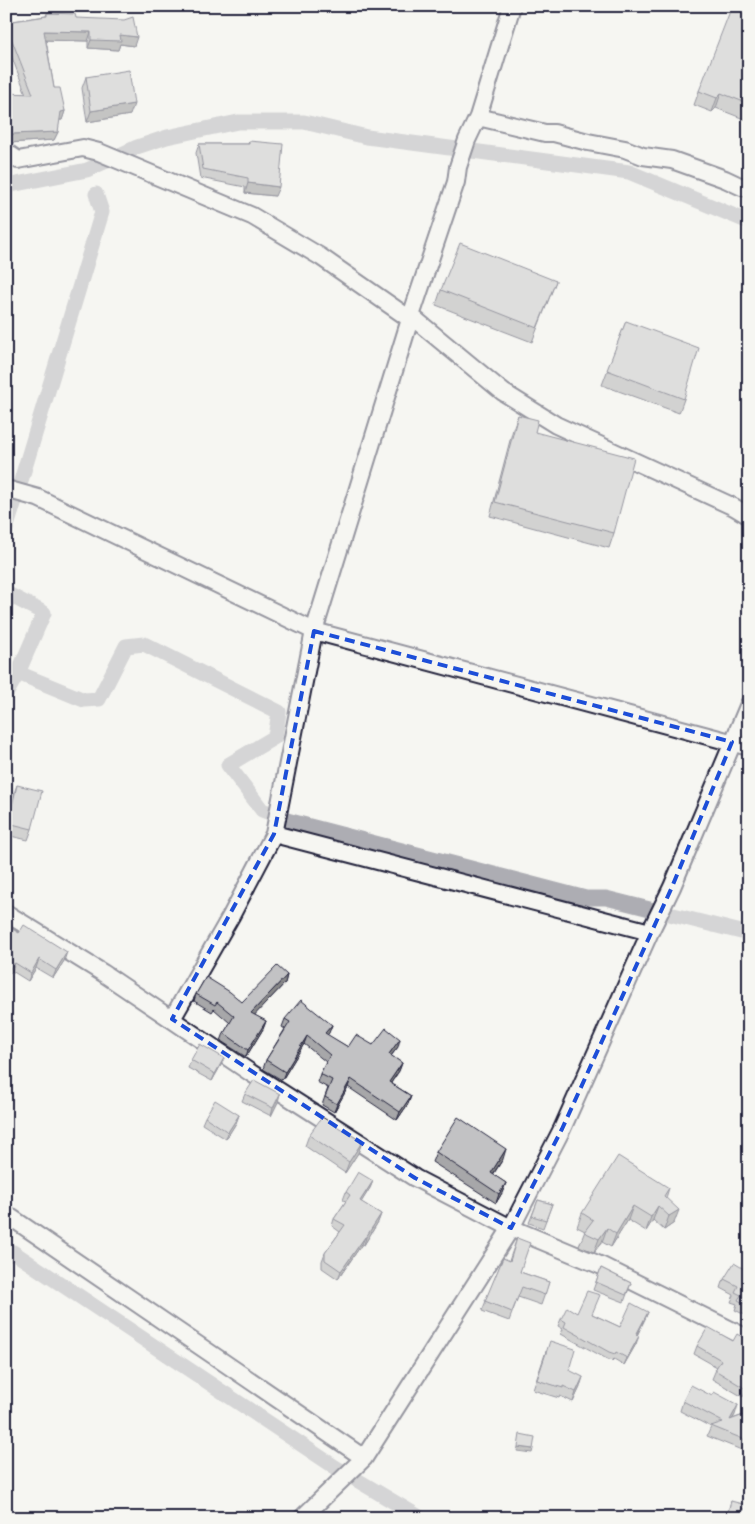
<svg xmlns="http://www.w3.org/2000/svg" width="755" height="1524" font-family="Sriracha,sans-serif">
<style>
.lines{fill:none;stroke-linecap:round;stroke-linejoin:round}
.canal{stroke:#adadb3;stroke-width:15}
.street-casing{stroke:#22223b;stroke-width:20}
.street{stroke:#f6f6f2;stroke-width:16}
.wall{fill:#a7a7a9;stroke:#22223b}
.shaded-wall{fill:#888889;stroke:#22223b}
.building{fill:#c2c2c4;stroke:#22223b}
.marked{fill:none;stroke:#1d4ed8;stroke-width:4;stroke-dasharray:10 6;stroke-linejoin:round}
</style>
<rect width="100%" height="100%" fill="#f6f6f2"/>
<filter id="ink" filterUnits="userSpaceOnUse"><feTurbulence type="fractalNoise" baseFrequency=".02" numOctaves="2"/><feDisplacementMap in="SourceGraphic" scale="10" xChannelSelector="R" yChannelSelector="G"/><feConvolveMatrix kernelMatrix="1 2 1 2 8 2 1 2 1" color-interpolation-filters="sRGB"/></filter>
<g filter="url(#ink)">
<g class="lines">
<!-- canal -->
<path class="canal" d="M6,186L87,170L137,147L167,137L238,122H304L367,137L629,172L749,222
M20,484L102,212L96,194
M6,529L15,501
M6,593L44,613L18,673L6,694
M18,673L84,700L99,699L126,646L144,644L279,712L275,737L228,765L262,810L270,813
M287,820L586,898H606L749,934
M6,1256L13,1252L335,1467L421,1518"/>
<defs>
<path id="street" d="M478,117L545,133H554L588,142L625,149L643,156L672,160L725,179L742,187L749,188
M6,152L18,160L83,148L99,152L252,216L321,257L410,319
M411,316L503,392L556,425L734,507L749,516
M6,489L38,498L314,631L749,747
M274,834L650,932
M6,913L103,973L251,1073L415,1178L511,1228L602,1266L749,1339
M172,1019L231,916L274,834L314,631L411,316L456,182L458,167L467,140L478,117L512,6
M6,1214L364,1458
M302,1518L364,1458L511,1228L562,1129L650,932L672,887L749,704
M748,1518L749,1517"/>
</defs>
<!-- street casing -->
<use href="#street" class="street-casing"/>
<!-- street -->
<use href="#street" class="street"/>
</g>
<!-- wall -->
<path class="wall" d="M749,6V121L716,108L712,112L694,105L699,91Z
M47,13L76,18L134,46L120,44L118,50L88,48V41L46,40L54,88L65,111L62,120H59L58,132L54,140L9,143L7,116L6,117V93L26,94L6,42V22L46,16Z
M86,77L130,115L87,122L82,88Z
M249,141L275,196L245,193V187L200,178L196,153L199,144H248Z
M556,281L532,342L436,305L441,290Z
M626,321L684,399L679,413L602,385Z
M518,415L535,432L614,533L609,548L490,516L513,429Z
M17,785L32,829L28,840L6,835V824L13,796Z
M6,925L64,961L53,978L36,968L28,981L12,971L9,974Z
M287,975L285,983L254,1015L266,1021L263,1029L246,1057L221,1041L224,1033L230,1023L214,1009L212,1012L194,1001L196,994L242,1002Z
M285,1019L332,1025L327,1035L348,1047L373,1045L398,1047L391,1056L402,1063L399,1071L391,1083L411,1096L408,1104L397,1120L348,1087L334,1112L322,1105L328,1088L317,1082L320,1074L326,1062L304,1044L282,1080L263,1069L266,1060L285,1029L282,1027Z
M191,1060L221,1065L212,1081L188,1068Z
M245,1094L278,1102L271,1116L242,1101Z
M239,1115L236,1123L226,1139L202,1124L205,1117Z
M309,1135L362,1142L358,1153L345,1173L305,1146Z
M436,1152L503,1159L493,1175L506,1183L502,1193L496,1203L432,1162Z
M373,1181L370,1188L361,1202L381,1214L378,1222L364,1245L362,1244L338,1279L322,1268V1261L325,1253L340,1232L332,1226L334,1219L346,1201L343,1200L346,1192Z
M669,1188L666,1198L674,1223L664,1230L653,1220L646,1231L628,1220L611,1247L602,1242L594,1252L579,1246L585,1231L577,1227L582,1213Z
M538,1200L552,1204L543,1228L529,1223Z
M517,1238L520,1272L549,1282L541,1305L518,1297L509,1321L482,1311L503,1258L509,1261Z
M601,1268L631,1283L624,1302L593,1290Z
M749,1272V1317L735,1310L737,1304L731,1302L734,1295L721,1288L724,1279Z
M648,1312L637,1335L636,1344L624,1365L614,1359L612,1361L607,1359L561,1334L563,1329L558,1326L561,1319L577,1313L592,1314L620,1327Z
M733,1341H749V1391L743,1397L712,1379L717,1367L694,1354L697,1346Z
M546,1351L580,1387L573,1402L560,1396L559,1398L533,1390Z
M712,1396L735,1415L732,1419L749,1413V1443L744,1451L707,1436L711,1427L680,1411L683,1401Z
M731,1501L744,1509L741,1511L738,1518L727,1515Z"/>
<!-- shaded-wall -->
<path class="shaded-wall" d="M44,31L91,32L88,41L41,40Z
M120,35L137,37L134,46L120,44L118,50L88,48L91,40Z
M721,93L716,108L712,112L717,98Z
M134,104L130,115L87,122L91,111Z
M6,108H11L7,116L6,117Z
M65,111L62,120H57L61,112Z
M58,132L54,140L9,143L12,134Z
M248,183L279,187L275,196L245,193Z
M67,952L64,961L53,978L56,970Z
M39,959L36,968L28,981L31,973Z
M15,963L12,971L9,974L6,978V975L12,965Z
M287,975L285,983L249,1021L251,1013Z
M266,1021L263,1029L246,1057L248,1050Z
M332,1025L329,1033L322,1041L325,1033Z
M307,1036L304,1044L282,1080L285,1072Z
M400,1039L398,1047L386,1062L389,1054Z
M224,1058L221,1065L212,1081L215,1074Z
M402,1063L399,1071L386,1090L389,1082Z
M351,1079L348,1087L334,1112L337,1104Z
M280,1094L278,1102L271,1116L273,1108Z
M411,1096L408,1104L397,1120L400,1112Z
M239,1115L236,1123L226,1139L228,1132Z
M362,1142L358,1153L345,1173L349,1162Z
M506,1149L503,1159L487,1183L491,1173Z
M373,1181L370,1188L357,1209L360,1201Z
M506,1183L502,1193L496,1203L499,1194Z
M633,1206L628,1220L611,1247L616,1234Z
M658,1206L653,1220L646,1231L651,1217Z
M679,1210L674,1223L664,1230L669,1216Z
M381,1214L378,1222L364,1245L366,1237Z
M607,1228L602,1242L594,1252L599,1239Z
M365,1237L362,1244L338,1279L341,1271Z
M648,1312L645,1319L634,1342L636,1335Z
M639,1336L636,1344L624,1365L627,1358Z
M583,1377L580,1387L573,1402L576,1392Z
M749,1386V1391L743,1397L746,1389Z
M738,1405L735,1415L726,1429L730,1420Z
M749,1439V1443L744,1451L748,1441Z
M518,1447L533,1449L532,1453L517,1451Z"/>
<!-- building -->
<path class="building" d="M732,6H749V104L721,93L717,98L699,91Z
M47,13L75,14L76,18L124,20L133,17L137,37L120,35L121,41L91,40V32L44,31L54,88H60L65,111L61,112L58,132L12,134L11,108H6V93L33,94L6,25V22L47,16Z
M129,70L134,104L91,111L86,77Z
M249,141L283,144L279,187L248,183V178L203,169L199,144H249Z
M460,243L556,281L537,328L441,290Z
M626,321L699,348L684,399L607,370Z
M518,415L538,420L535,432L634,458L614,533L495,502Z
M17,785L42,791L32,829L8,823Z
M6,925L19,933L24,925L67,952L56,970L39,959L31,973L15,963L12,965L6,975Z
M277,966L287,975L251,1013L266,1021L248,1050L224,1033L234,1016L217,1002L215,1005L196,994L206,977L230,992L242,1002Z
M301,1000L332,1025L325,1033L348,1047L356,1035L373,1045L386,1028L400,1039L389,1054L402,1063L389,1082L411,1096L400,1112L351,1079L337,1104L325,1097L332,1080L320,1074L330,1055L307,1036L285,1072L266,1060L290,1022L285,1019Z
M200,1044L224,1058L215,1074L191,1060Z
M254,1080L280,1094L273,1108L245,1094Z
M215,1100L239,1115L228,1132L205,1117Z
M322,1117L362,1142L349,1162L309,1135Z
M458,1117L506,1149L491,1173L506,1183L499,1194L436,1152Z
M618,1156L669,1188L664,1196L679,1210L669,1216L658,1206L651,1217L633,1206L616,1234L607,1228L599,1239L584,1232L593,1220L582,1213Z
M358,1172L373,1181L360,1201L381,1214L366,1237H365L341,1271L325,1260V1253L345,1225L334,1219L350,1195L346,1192Z
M538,1200L552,1204L546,1220L532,1216Z
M517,1238L530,1243L520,1272L549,1282L545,1295L522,1287L512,1312L485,1301L503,1258L510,1261Z
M734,1263L749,1272V1306L738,1300L741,1295L735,1292L738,1286L724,1279Z
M601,1268L631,1283L626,1295L596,1282Z
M587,1291L600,1295L592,1314L620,1327L631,1303L648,1312L636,1335L639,1336L627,1358L616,1352L615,1354L609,1352L564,1327L566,1322L561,1319L567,1307L577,1313Z
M708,1327L733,1341L737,1334L749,1341V1386L746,1389L715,1370L721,1360L697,1346Z
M550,1341L575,1349L569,1370L583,1377L576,1392L563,1386V1388L537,1380Z
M691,1385L712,1396L714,1392L738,1405L730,1420L749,1413V1439L748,1441L711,1426L723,1422L683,1401Z
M520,1434L535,1437L533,1449L518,1447Z
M731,1501L746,1505L742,1508L740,1514L728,1512Z"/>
</g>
<!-- marked area -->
<path d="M0 0H755V1524H0ZM314,631L732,742L672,887L562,1129L511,1228L415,1178L172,1019L274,834Z" fill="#f6f6f2" fill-opacity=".55" fill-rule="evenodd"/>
<path class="marked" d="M314,631L732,742L672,887L562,1129L511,1228L415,1178L172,1019L274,834Z"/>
<!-- margin -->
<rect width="755" height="1524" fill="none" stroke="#f6f6f2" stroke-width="25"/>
<rect x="12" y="12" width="730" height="1499" fill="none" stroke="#22223b" stroke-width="2" filter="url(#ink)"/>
</svg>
